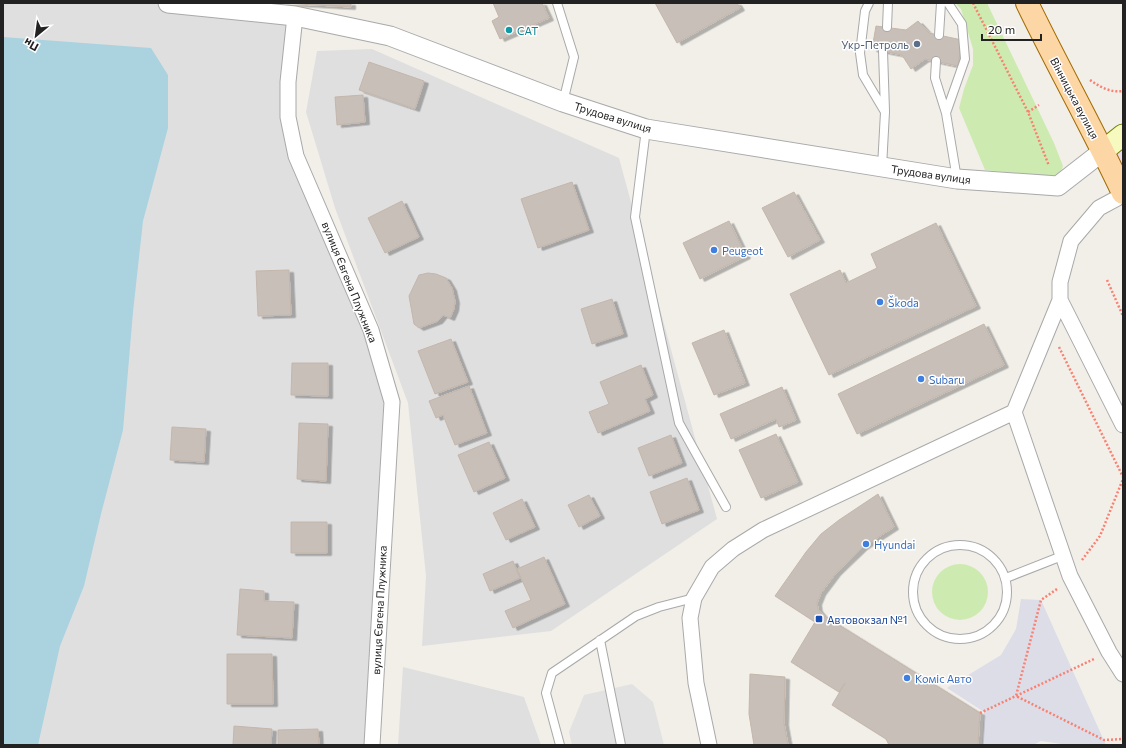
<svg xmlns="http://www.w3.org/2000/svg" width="1126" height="748" font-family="Commissioner,sans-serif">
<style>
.residential{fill:#e0dfdf}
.industrial{fill:#ebdbe8}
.grass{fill:#cdebb0}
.parking{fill:#e2e2e2}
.plaza{fill:#dddde8}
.water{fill:#aad3df}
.building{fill:#c7bfb8;stroke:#c4b6ab;filter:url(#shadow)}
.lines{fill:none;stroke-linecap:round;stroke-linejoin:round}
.service-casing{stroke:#a9a9a9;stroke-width:10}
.minor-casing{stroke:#a9a9a9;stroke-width:17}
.tertiary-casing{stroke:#a9a9a9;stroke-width:21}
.secondary-casing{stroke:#707d05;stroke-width:23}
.primary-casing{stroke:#a06b00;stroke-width:24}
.path{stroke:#fa8072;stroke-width:2.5;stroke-dasharray:2 2;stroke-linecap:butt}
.service{stroke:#fff;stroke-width:8}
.minor{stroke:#fff;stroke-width:15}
.tertiary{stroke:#fff;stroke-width:19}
.secondary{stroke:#f7fabf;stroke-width:21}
.primary{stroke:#fcd6a4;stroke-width:22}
.culture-dot{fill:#0f9aa8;stroke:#fff;stroke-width:1.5}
.service-dot{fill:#5c6f8a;stroke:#fff;stroke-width:1.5}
.shop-dot{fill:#3f7fe0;stroke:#fff;stroke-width:1.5}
.transit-dot{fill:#1a4fb4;stroke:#fff;stroke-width:1.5}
.labels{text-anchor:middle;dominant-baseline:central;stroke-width:3;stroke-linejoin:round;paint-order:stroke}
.culture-label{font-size:11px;fill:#0d838f;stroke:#fff;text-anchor:start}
.service-label{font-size:11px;fill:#4e5e75;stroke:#fff;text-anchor:end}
.street-label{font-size:11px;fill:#222;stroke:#fff}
.shop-label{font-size:11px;fill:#366cbe;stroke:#fff;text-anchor:start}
.transit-label{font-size:11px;fill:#164399;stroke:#fff;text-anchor:start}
</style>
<defs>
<filter id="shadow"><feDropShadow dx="4.5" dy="2.5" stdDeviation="0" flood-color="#0004"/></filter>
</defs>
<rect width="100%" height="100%" fill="#f2efe9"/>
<!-- residential -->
<path class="residential" d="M3,3H168L295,16L288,117L392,402L372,745H3Z
M372,49L619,158L717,519L551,631L422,646L426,576L408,403L335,208L306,112L317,51Z
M403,667L524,697L541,745H398Z"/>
<!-- industrial -->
<path class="industrial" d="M1123,147V172L1114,153Z"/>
<!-- grass -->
<path class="grass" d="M955,3H987L1054,143L1063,166L1061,172L1055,177L985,170L959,108L964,89L973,65V49L961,9Z
M932 592a28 28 0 1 1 56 0a28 28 0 1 1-56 0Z"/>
<!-- parking -->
<path class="parking" d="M632,684L653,702L664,745H572L569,732L584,695Z"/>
<!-- plaza -->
<path class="plaza" d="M1021,599L1041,600L1106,745H1068L1041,741L1033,745H982L984,712L947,688L1001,655L1016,629Z"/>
<!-- water -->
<path class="water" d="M3,37L151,48L168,75V128L143,221L133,312L123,430L101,514L84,586L60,646L38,745H3Z"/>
<!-- building -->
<path class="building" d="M282,3H351V7Z
M493,3H542L549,18L500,39L492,21L499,17Z
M655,3H737L740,8L677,43Z
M918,21L929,33L962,40L958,66L925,59L911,69L902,55L872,49L876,26L906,30Z
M369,62L424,81L415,109L359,90Z
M363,95L365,122L337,125L335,97Z
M572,182L589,230L538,248L521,199Z
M794,192L820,240L788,257L762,208Z
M402,201L419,237L385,253L368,218Z
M729,221L746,256L700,279L683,243Z
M936,223L976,306L829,375L790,294L840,270L846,283L877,268L871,254Z
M289,270L291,315L258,316L256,271Z
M428,273L436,274L446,278L452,288L455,301L454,309L450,318L443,315L438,321L419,328L414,324L409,296L419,275Z
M612,299L623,334L592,344L581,309Z
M984,324L1004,365L857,434L838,394Z
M724,330L745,383L714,395L692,343Z
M451,339L468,382L435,394L418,351Z
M292,363H328V396L291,395Z
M641,365L653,395L645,399L650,411L598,433L589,412L609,404L600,382Z
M469,386L487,433L455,445L443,415L436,418L429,401Z
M782,387L796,420L779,427L776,419L731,439L720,414Z
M299,423L328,424L326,481L297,479Z
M172,427L206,429L204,462L170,460Z
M776,434L798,482L761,498L739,450Z
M671,435L682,463L649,476L638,448Z
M489,442L505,478L474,492L458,455Z
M687,478L699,510L662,524L650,492Z
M878,494L894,527L863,547L836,573L821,593L817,603L818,609L823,615L980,713L978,745H889L886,739L832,705L845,683L839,692L791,662L815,622L775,596L806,552L821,534L839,520Z
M589,495L600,516L579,527L568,505Z
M522,499L535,527L506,540L493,513Z
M291,522H327V553H291Z
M544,557L565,604L513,628L505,611L531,600L517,569Z
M513,561L520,578L490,591L483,574Z
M240,589L264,591V601L294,602L292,638L237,635Z
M227,654H272L273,704H227Z
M750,674L785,677L784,723L788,745H754L749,714Z
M234,726L272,729L271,745H233Z
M318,729L319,745H278V730Z"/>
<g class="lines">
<defs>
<path id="service" d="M557,3L574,57L563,102
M869,3L865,11L860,53L863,75L885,112L882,167
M887,27L888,3
M939,35L941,3
M883,51L885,111
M936,61L935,78L946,113L957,179
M946,113L965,59L962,24L948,3
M646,129L635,217L679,423L726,507
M913 592a47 47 0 1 1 94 0a47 47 0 1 1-94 0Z
M1006,578L1062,556
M600,640L621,745
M560,745L546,693L552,673L636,616L659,607L694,598"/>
<path id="minor" d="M295,16L288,82V117L296,156L371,330L392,402L372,745
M1123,195L1099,208L1071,241L1060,282V300L1123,425
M1060,300L1014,412L1070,576L1109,652L1123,674
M709,745L696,683L690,618L694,598L712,567L733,549L763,530L1014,412"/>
<path id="tertiary" d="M168,3L295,16L390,36L563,102L646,129L957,179L1058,186L1103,151"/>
<path id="secondary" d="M1103,151L1123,135"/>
<path id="primary" d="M1027,3C1058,67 1093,129 1123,193"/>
</defs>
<!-- service casing -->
<use href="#service" class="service-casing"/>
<!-- minor casing -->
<use href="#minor" class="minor-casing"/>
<!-- tertiary casing -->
<use href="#tertiary" class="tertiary-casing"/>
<!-- secondary casing -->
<use href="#secondary" class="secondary-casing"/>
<!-- primary casing -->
<use href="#primary" class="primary-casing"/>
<!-- path -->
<path class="path" d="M973,3L1028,112L1049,166
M1090,80C1100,87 1111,93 1123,91
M1028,112L1039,105
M1107,280L1123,316
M1059,347L1123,477
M1082,560L1100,536L1123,479
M1057,589L1041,600L1016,696L1104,740L1123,739
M980,713L1094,659"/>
<!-- service -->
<use href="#service" class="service"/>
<!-- minor -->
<use href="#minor" class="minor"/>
<!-- tertiary -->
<use href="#tertiary" class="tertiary"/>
<!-- secondary -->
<use href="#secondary" class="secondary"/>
<!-- primary -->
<use href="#primary" class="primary"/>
</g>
<!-- markers -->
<circle class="culture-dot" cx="509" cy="30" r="4"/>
<circle class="service-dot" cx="917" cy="44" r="4"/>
<g class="shop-dot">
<circle cx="714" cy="250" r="4"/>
<circle cx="880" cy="302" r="4"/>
<circle cx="921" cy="379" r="4"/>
<circle cx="866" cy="544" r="4"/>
<circle cx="907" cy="678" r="4"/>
</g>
<rect class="transit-dot" x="815" y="615" width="8" height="8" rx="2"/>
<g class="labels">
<!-- culture labels -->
<g class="culture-label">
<text x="517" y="30">САТ</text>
</g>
<!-- service labels -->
<g class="service-label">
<text x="909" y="44">Укр-Петроль</text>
</g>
<!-- street labels -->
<g class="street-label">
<text transform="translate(1075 98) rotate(62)">Вінницька вулиця</text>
<text transform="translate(613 117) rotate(17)">Трудова вулиця</text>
<text transform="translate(931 174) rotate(8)">Трудова вулиця</text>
<text transform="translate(350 282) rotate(68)">вулиця Євгена Плужника</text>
<text transform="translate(379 610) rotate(-87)">вулиця Євгена Плужника</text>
</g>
<!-- shop labels -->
<g class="shop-label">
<text x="722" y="250">Peugeot</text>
<text x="888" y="302">Škoda</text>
<text x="929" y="379">Subaru</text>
<text x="874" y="544">Hyundai</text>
<text x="915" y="678">Коміс Авто</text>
</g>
<!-- transit labels -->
<g class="transit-label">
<text x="827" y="619">Автовокзал №1</text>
</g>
</g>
<!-- border -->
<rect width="1126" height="748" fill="none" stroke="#222222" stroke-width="8"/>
<!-- north arrow -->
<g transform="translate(36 36) rotate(209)" stroke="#ffffff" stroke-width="3" paint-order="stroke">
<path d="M0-3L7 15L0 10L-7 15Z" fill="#222222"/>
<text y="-6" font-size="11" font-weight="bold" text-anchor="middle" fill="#222222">Пн</text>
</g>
<!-- scale -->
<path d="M982 34v6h59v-6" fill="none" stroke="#222222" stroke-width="2"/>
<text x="988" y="34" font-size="12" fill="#222222" stroke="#ffffff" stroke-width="3" paint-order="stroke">20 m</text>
</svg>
